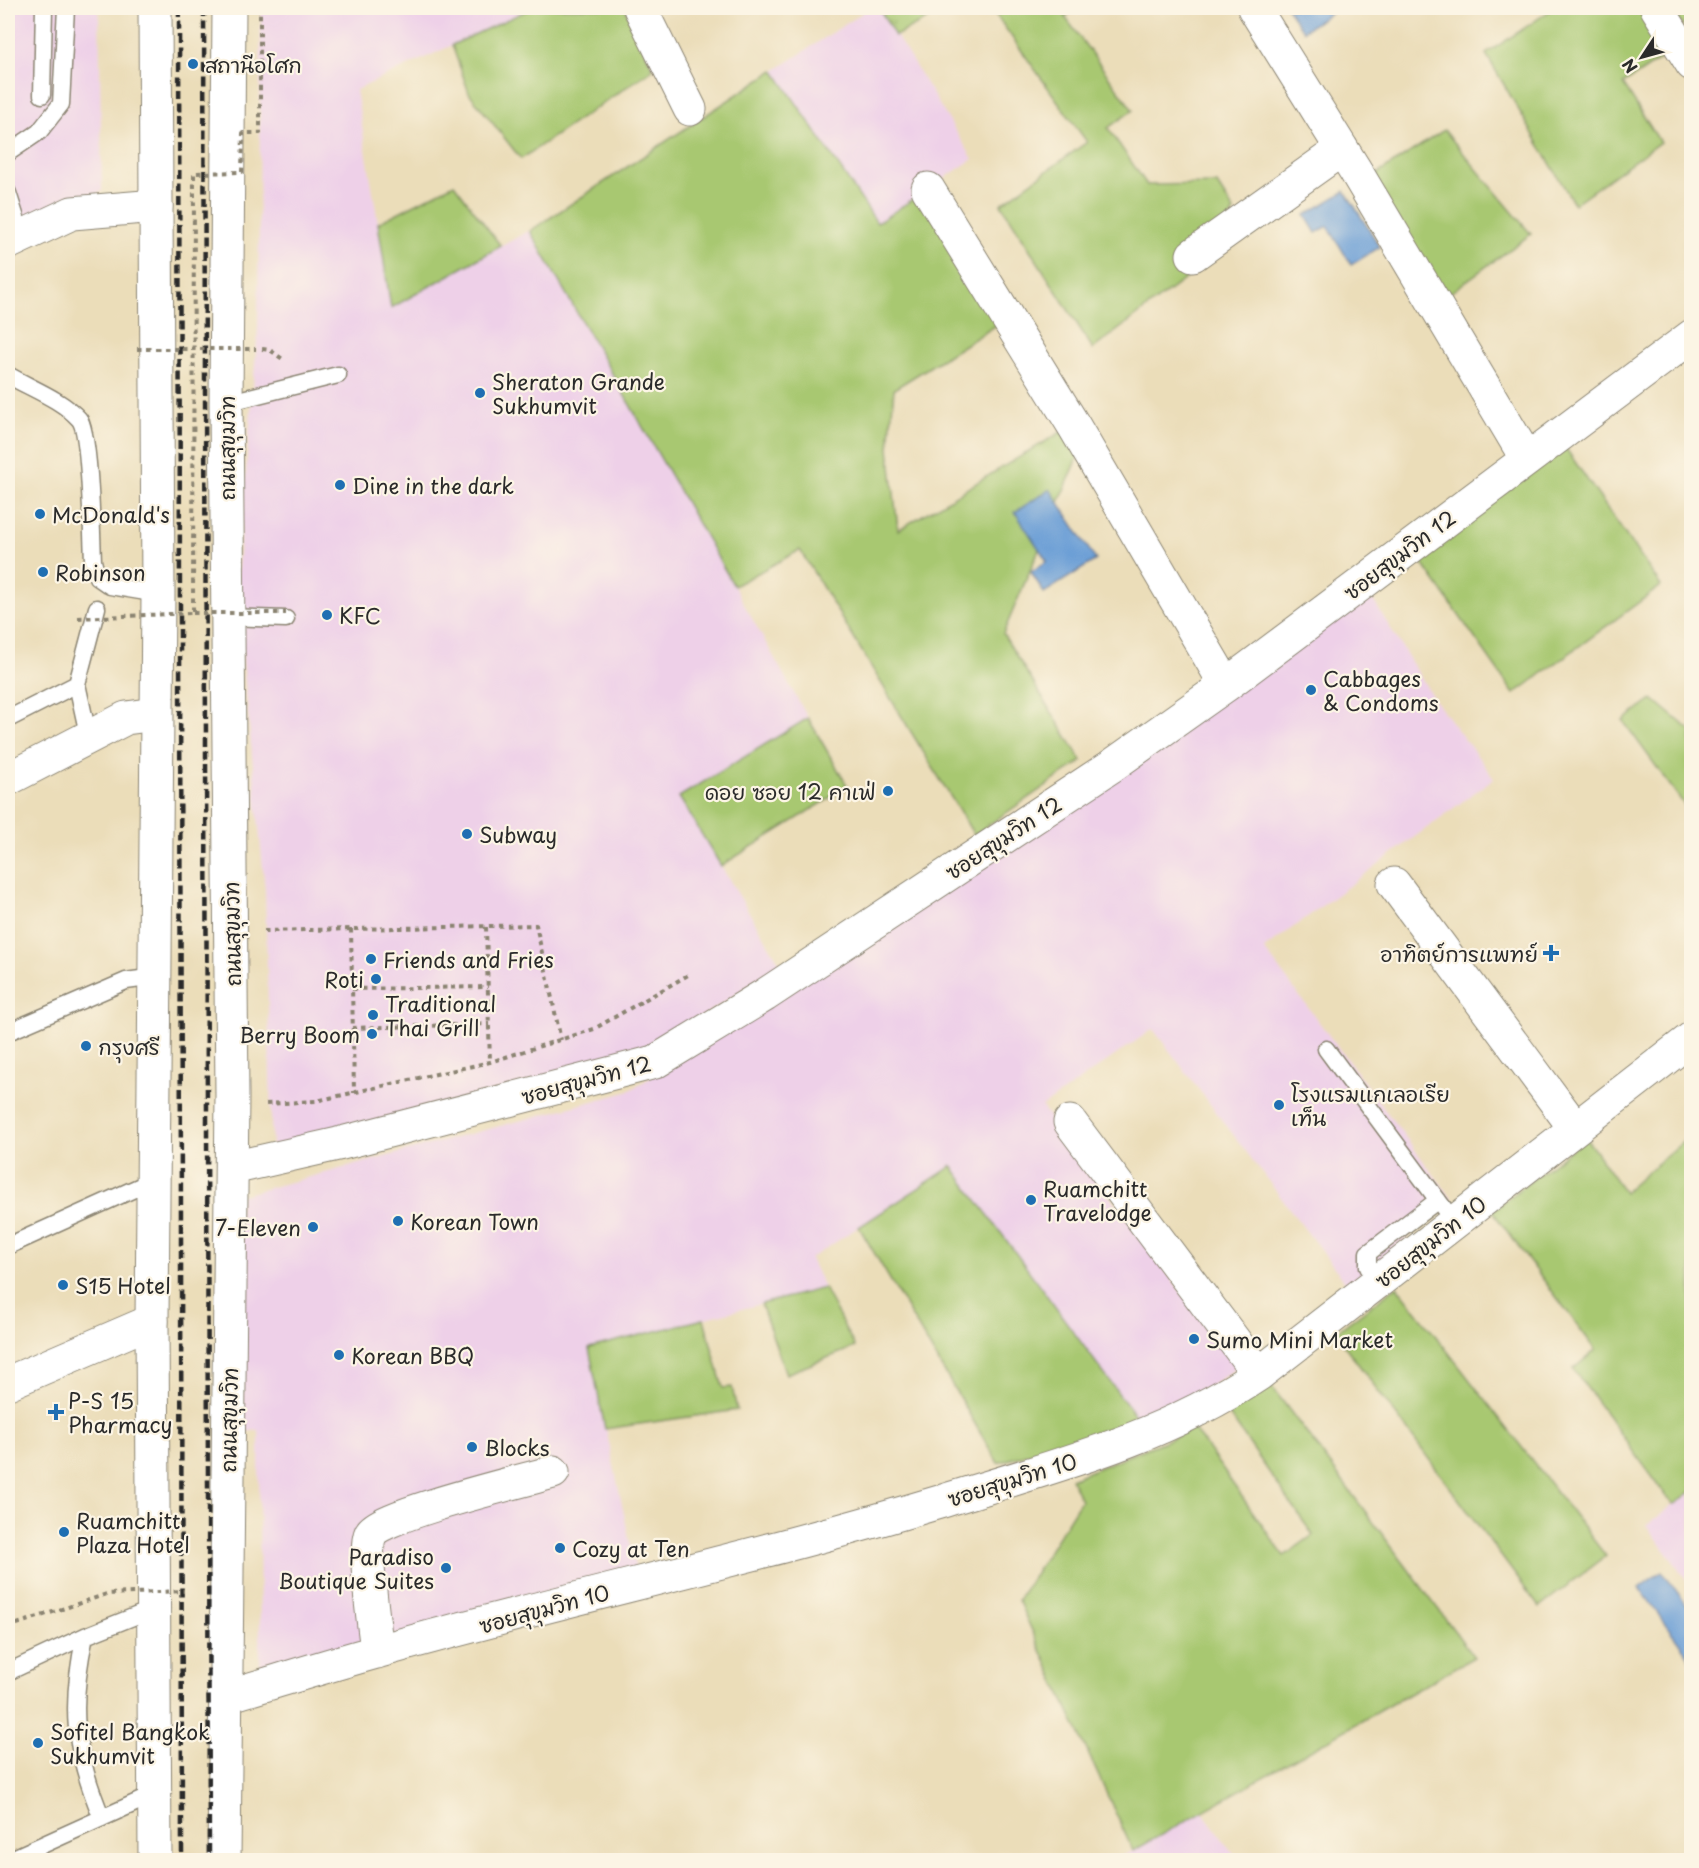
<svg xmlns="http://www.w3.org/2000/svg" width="1699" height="1868" font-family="'Playpen Sans','Playpen Sans Thai',sans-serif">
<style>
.built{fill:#eed0e8}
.grass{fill:url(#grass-tufts);stroke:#6a7a4e;stroke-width:1.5}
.garden{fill:#a8c871;stroke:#6a7a4e;stroke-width:1.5}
.water{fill:#6b9ed6;stroke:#4b6480;stroke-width:1.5}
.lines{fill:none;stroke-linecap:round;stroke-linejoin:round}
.lane-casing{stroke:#8b8472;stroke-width:19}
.street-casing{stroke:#8b8472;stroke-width:35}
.primary-casing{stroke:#8b8472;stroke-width:35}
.path{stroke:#8b8472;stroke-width:4;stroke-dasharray:4.5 4.5;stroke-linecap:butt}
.lane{stroke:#fff;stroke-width:16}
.street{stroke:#fff;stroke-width:33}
.primary{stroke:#fff;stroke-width:33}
.rail{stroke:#2b2b2b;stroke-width:4.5;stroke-dasharray:9 4.5;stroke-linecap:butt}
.path-bridge{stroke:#8b8472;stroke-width:4;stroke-dasharray:4.5 4.5;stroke-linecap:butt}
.poi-dot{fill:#1f6fb2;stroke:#fcf5e5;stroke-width:2}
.labels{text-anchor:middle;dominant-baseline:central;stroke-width:4.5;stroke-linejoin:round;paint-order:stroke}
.poi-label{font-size:21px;fill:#2b2b2b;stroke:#fcf5e5;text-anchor:start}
.street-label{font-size:21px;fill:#2b2b2b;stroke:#fcf5e5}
</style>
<defs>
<pattern id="grass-tufts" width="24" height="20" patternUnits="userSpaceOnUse" patternTransform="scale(1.5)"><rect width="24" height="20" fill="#a8c871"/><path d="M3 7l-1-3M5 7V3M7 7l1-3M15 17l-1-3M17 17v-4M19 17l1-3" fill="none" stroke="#89a35d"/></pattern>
</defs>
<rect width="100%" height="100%" fill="#fcf5e5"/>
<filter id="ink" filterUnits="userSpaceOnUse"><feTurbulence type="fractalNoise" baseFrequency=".0167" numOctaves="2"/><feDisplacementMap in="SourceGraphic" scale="12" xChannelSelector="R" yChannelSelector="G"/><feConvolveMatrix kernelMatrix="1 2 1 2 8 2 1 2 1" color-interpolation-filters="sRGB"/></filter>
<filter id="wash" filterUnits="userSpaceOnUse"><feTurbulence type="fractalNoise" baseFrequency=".008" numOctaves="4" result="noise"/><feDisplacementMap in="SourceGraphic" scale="24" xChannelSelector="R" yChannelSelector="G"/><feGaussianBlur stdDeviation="1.35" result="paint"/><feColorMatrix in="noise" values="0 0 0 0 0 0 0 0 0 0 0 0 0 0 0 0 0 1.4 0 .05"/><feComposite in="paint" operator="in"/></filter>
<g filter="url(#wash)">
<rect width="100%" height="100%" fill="#ebddb9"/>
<!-- built -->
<path class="built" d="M8,8H99L102,191L8,238Z
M261,8H532L356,90L392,307L543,223L870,8H879L973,159L625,392L808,718L679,797L781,965L674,1035L644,1051L272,1152L265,890L236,589L258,328Z
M1370,595L1434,699L1494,778L1264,949L1452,1199L1349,1287L1153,1029L1042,1107L1238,1367L1180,1407L1138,1420L951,1166L810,1259L824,1288L589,1348L637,1576L260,1668L259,1430L243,1432L239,1196L627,1092L697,1049Z
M1691,1491V1586L1647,1525Z
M1202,1811L1238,1860H1116Z"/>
<!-- grass -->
<path class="grass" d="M879,8H949L895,36Z"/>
<!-- garden -->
<path class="garden" d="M532,8H625L653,69L521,159L469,93L452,45Z
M991,8L1041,10L1077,8L1065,17L1133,110L1108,128L1147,185L1217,184L1234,211L1202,266L1093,349L1001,204L1087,142Z
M1554,8H1646L1673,51L1623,84L1660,142L1574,204L1486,54Z
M1667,8H1691V35Z
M774,70L877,223L919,195L1000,323L894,389L889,448L898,530L1066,429L1080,453L1003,634L1082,761L974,835L800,550L734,586L530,231Z
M1444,130L1531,234L1443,298L1371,178Z
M454,184L501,246L391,308L378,223Z
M1564,446L1661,586L1514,694L1418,557Z
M1653,699L1691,731V814L1623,721Z
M808,718L848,787L721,866L679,797Z
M1691,1135L1692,1491L1673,1505L1573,1369L1596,1350L1492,1211L1586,1138L1624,1192Z
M952,1166L1138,1420L998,1463L859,1227Z
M1397,1286L1606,1556L1539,1607L1335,1333Z
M824,1288L855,1347L786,1374L761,1304Z
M704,1319L723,1388L732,1387L737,1410L605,1429L589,1348Z
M1269,1383L1474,1657L1133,1851L1018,1600L1081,1500L1071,1479L1194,1429L1284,1556L1313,1535L1227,1412Z"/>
<!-- water -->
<path class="water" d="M1287,8H1338L1303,31Z
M1345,191L1380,247L1351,265L1328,226L1316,233L1305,215Z
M1050,489L1096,560L1044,593L1031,572L1047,561L1015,512Z
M1662,1571L1691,1611V1659L1639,1588Z"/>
</g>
<g filter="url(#ink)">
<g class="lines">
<defs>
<path id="lane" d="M42,95L44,8
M8,153L39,132L61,104L66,8
M8,193L21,234
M8,375C30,388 61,399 79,419C90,431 92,538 93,561L97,577L110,586L158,594
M226,403L338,375
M227,617L286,619
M8,719L77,684
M89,739L77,684L97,608
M8,1032L126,981L155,977
M1326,1049L1454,1222
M8,1246L154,1180
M1378,1281L1368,1267V1253L1438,1200
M85,1636C69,1707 74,1751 102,1818
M8,1672L85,1636L153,1609
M9,1860L155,1794"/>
<path id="street" d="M640,8L690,109
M1254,8L1355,170L1527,459
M1657,8L1692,64
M928,189L1074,426L1226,685
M8,243L72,213L156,206
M1193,255L1342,149
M8,779L126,718L156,714
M1394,884L1575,1128
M1070,1122L1259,1374
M232,1168L338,1144L655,1062L765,995L1110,767L1226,685L1692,336
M8,1383L152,1321
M377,1652C375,1629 362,1550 371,1533C380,1515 526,1480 553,1472
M224,1697C275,1682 325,1666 376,1652C562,1599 751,1559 936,1503C1048,1468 1161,1440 1259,1374L1692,1038"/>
<path id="primary" d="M155,8L158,594L152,1321L155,1860
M224,1860L232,1096L226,403L229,8"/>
</defs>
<!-- lane casing -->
<use href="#lane" class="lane-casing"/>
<!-- street casing -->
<use href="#street" class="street-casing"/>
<!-- primary casing -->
<use href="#primary" class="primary-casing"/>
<!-- path -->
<path class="path" d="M262,349L270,350L284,360
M486,927L490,1062
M351,929L354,1093
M264,931L536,925L561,1040
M352,989L488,987
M352,1028L489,1024
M266,1104L316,1101L490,1062L594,1029L688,975"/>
<!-- lane -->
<use href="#lane" class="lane"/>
<!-- street -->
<use href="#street" class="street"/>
<!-- primary -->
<use href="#primary" class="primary"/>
<!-- rail -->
<path class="rail" d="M179,8L182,1860
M204,8L209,1860"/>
<!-- path-bridge -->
<path class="path-bridge" d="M137,349H256
M193,613H286
M78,618L193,613L194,173L242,172L243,133H260V8
M8,1627L107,1594L184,1591"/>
</g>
</g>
<!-- markers -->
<g class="poi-dot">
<circle cx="193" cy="64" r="6"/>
<circle cx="480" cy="393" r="6"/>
<circle cx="340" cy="485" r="6"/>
<circle cx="40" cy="514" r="6"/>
<circle cx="43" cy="572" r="6"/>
<circle cx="327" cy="615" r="6"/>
<circle cx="1311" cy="690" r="6"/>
<circle cx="888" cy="791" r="6"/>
<circle cx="467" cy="834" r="6"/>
<path d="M1548 944h6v6h6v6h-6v6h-6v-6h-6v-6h6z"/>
<circle cx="371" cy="959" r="6"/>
<circle cx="376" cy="979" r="6"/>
<circle cx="373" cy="1015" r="6"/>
<circle cx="372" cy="1034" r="6"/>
<circle cx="86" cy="1046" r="6"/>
<circle cx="1279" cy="1105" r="6"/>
<circle cx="1031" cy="1200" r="6"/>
<circle cx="398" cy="1221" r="6"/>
<circle cx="313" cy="1227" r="6"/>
<circle cx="63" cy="1285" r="6"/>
<circle cx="1194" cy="1339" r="6"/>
<circle cx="339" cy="1355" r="6"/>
<path d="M53 1403h6v6h6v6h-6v6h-6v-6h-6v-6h6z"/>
<circle cx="472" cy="1447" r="6"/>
<circle cx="64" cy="1532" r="6"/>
<circle cx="560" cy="1548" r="6"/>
<circle cx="446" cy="1568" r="6"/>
<circle cx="38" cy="1743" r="6"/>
</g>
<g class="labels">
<!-- poi labels -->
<g class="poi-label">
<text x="205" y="64">สถานีอโศก</text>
<text x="492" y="381">Sheraton Grande<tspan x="492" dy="24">Sukhumvit</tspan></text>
<text x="352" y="485">Dine in the dark</text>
<text x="52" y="514">McDonald's</text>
<text x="55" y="572">Robinson</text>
<text x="339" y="615">KFC</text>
<text x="1323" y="678">Cabbages<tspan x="1323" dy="24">&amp; Condoms</tspan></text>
<text x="876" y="791" text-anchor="end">ดอย ซอย 12 คาเฟ่</text>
<text x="479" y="834">Subway</text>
<text x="1538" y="953" text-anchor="end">อาทิตย์การแพทย์</text>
<text x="383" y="959">Friends and Fries</text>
<text x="364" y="979" text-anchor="end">Roti</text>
<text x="385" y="1003">Traditional<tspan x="385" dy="24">Thai Grill</tspan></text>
<text x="360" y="1034" text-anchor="end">Berry Boom</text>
<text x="98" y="1046">กรุงศรี</text>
<text x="1291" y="1093">โรงแรมแกเลอเรีย<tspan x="1291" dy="24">เท็น</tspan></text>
<text x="1043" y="1188">Ruamchitt<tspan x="1043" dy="24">Travelodge</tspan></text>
<text x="410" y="1221">Korean Town</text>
<text x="301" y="1227" text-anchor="end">7-Eleven</text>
<text x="75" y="1285">S15 Hotel</text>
<text x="1206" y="1339">Sumo Mini Market</text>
<text x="351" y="1355">Korean BBQ</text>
<text x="68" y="1400">P-S 15<tspan x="68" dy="24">Pharmacy</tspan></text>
<text x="484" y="1447">Blocks</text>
<text x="76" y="1520">Ruamchitt<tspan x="76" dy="24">Plaza Hotel</tspan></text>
<text x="572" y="1548">Cozy at Ten</text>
<text x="434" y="1556" text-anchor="end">Paradiso<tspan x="434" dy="24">Boutique Suites</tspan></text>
<text x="50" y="1731">Sofitel Bangkok<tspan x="50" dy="24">Sukhumvit</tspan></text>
</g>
<!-- street labels -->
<g class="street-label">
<text transform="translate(226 448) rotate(-90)">ถนนสุขุมวิท</text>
<text transform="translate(1399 554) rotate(-37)">ซอยสุขุมวิท 12</text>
<text transform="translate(1003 837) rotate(-33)">ซอยสุขุมวิท 12</text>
<text transform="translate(231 934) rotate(-91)">ถนนสุขุมวิท</text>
<text transform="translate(586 1079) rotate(-15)">ซอยสุขุมวิท 12</text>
<text transform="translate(1430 1241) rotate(-38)">ซอยสุขุมวิท 10</text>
<text transform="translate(228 1420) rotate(-89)">ถนนสุขุมวิท</text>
<text transform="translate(1012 1479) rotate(-17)">ซอยสุขุมวิท 10</text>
<text transform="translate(544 1608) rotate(-15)">ซอยสุขุมวิท 10</text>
</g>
</g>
<!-- margin -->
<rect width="1699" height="1868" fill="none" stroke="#fcf5e5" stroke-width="30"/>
<!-- north arrow -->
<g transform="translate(1642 57) rotate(234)" stroke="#fcf5e5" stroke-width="4.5" paint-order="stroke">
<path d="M0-4.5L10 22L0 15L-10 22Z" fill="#2b2b2b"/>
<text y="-9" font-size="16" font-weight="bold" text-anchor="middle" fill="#2b2b2b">N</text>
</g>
</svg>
